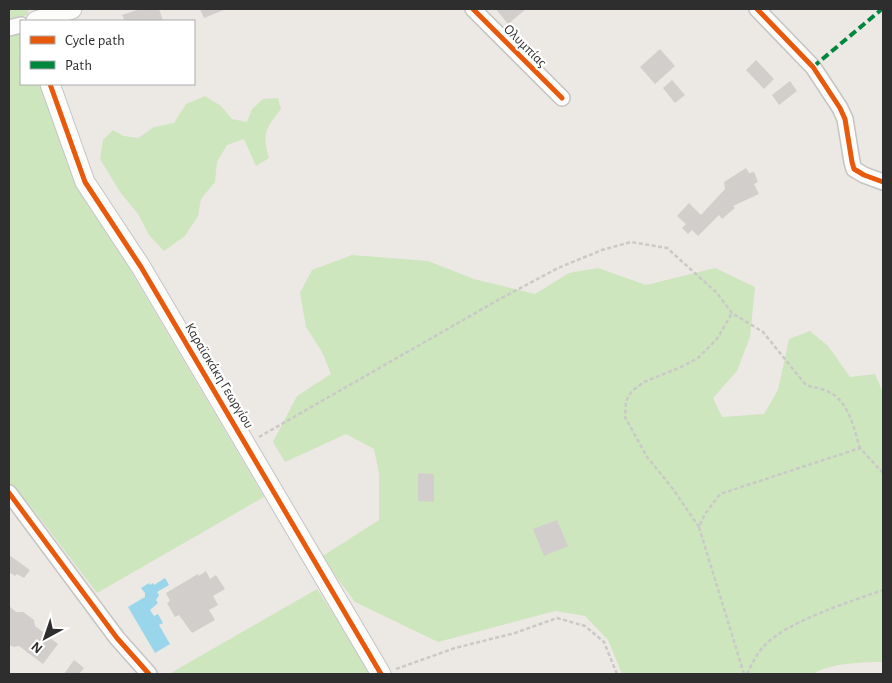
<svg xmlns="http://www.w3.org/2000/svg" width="892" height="683" font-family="'Alegreya Sans',sans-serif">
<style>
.green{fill:#cee6be}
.water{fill:#99d6ec}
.building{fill:#d1cecb}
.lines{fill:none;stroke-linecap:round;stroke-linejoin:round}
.minor-casing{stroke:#c5c4c5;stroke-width:18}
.tertiary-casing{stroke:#c5c4c5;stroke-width:21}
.path{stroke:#c9c9c8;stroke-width:2.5;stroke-dasharray:4 2.5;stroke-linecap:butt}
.minor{stroke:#fcfcfb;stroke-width:15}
.tertiary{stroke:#fcfcfb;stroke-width:19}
.quiet{stroke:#00873e;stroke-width:4;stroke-dasharray:8 4;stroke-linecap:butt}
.cycleway-casing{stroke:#fff;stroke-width:8}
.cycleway{stroke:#e8590c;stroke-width:5}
.labels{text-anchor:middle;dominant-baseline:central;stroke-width:4.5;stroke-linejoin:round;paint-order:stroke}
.street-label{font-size:14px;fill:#2e2e2e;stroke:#fff}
</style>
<rect width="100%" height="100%" fill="#ece8e4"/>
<!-- green -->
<path class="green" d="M9,9H28V15L9,19Z
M21,31V84H40L77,184L132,273L264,497L97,593L29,504L9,485V33Z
M205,96L221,106L232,119L247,122L252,109L263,99L278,98L281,109C265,129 262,134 269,158L256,166L244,139L227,145L217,162L215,182L201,199L198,216L185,236L164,251L149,235L138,214L120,192L100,159L103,140L113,130L124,136L138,138L154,127L174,123L186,104Z
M352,255L428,261L474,279L535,294L569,273L598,268L646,285L715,268L755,287L750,337L737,371L713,398L722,417L764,414L778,390L789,339L810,331L828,346L850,377L875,374L883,393V662C863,662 831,663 813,674H622L608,640L585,616L555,611L438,642L355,602L321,557L379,520V473L374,449L346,434L285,462L273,442L297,396L331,374L322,352L306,327L300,293L312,270Z
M317,589L372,674H169Z"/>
<!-- water -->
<path class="water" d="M165,578L169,585L157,592L159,595L156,600L158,603L150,610L154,616L158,614L163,623L159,625L170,644L155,653L128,607L145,597V593L141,588L149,583L150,585L153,583L154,585Z"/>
<!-- building -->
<path class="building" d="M140,9H159L163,21H125L122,15Z
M200,9H226L204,18Z
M496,9H526L508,24Z
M660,49L675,66L655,84L640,67Z
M756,60L774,79L764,89L746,70Z
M672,80L685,95L675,103L663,88Z
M790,81L797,91L779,105L772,95Z
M746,168L749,173L754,172L758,182L754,184L759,194L733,206L735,208L722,219L719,215L698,236L692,230L688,234L682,228L686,224L677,216L689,203L701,215L725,189L724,182Z
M418,473L434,474V502L418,501Z
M557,520L568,546L544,556L533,529Z
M9,555L30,570L24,578L17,574L15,576L9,572Z
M206,571L210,579L216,575L225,589L213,596L218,605L209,610L215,620L192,633L179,615L175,617L167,603L170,601L166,593L198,574L199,576Z
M9,606L16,612H23L34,620L35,626L58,644L43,664L19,646L13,647L9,644Z
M74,660L84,668L79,674H64Z"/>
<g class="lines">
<defs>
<path id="minor" d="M473,9L562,98
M757,9L813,67L840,108L845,119L852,162L854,169L864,175L883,182
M9,28L21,25
M9,493L117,638L149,674"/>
<path id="tertiary" d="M36,21L72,9
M50,84L85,182L141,267L381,674"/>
</defs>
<!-- minor casing -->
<use href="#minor" class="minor-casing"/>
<!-- tertiary casing -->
<use href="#tertiary" class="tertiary-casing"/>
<!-- path -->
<path class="path" d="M259,437L498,300L558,268L602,250L631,242L667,248L717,293L732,313L763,332L805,384C812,388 817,387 824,390C849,398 853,427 860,448
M699,527L673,489L647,457L625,417L626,401L632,391L644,382L681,367L698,358L717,339L732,313
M396,669L455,648L515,633L557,618L585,626L604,642L617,674
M744,674L699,527L705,514L720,494L860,448L883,473
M747,674C752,664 757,653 765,645C788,621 852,601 883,590"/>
<!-- minor -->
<use href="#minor" class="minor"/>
<!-- tertiary -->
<use href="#tertiary" class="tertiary"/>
<!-- quiet -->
<path class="quiet" d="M813,67L882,9"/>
<defs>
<path id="cycleway" d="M473,9L562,98
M757,9L813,67L840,108L845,119L852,162L854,169L864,175L883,182
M50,84L85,182L141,267L381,674
M9,493L117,638L149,674"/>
</defs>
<!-- cycleway casing -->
<use href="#cycleway" class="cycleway-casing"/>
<!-- cycleway -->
<use href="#cycleway" class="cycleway"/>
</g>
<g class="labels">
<!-- street labels -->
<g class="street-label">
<text transform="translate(525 46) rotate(45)">Ολυμπίας</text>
<text transform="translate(219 376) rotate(59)">Καραϊσκάκη Γεωργίου</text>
</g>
</g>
<!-- border -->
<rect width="892" height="683" fill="none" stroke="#2e2e2e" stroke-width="20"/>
<!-- legend -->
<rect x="20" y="20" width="175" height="65" fill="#ffffff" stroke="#ababab"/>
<rect x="30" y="36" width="25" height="8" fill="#e8590c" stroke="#ababab"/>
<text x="65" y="45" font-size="15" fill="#2e2e2e">Cycle path</text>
<rect x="30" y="61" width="25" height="8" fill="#00873e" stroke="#ababab"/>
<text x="65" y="70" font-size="15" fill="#2e2e2e">Path</text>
<!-- north arrow -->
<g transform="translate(45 638) rotate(220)" stroke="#ffffff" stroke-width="4" paint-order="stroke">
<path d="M0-4L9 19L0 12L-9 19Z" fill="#2e2e2e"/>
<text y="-8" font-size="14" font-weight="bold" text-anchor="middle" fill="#2e2e2e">N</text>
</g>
</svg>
